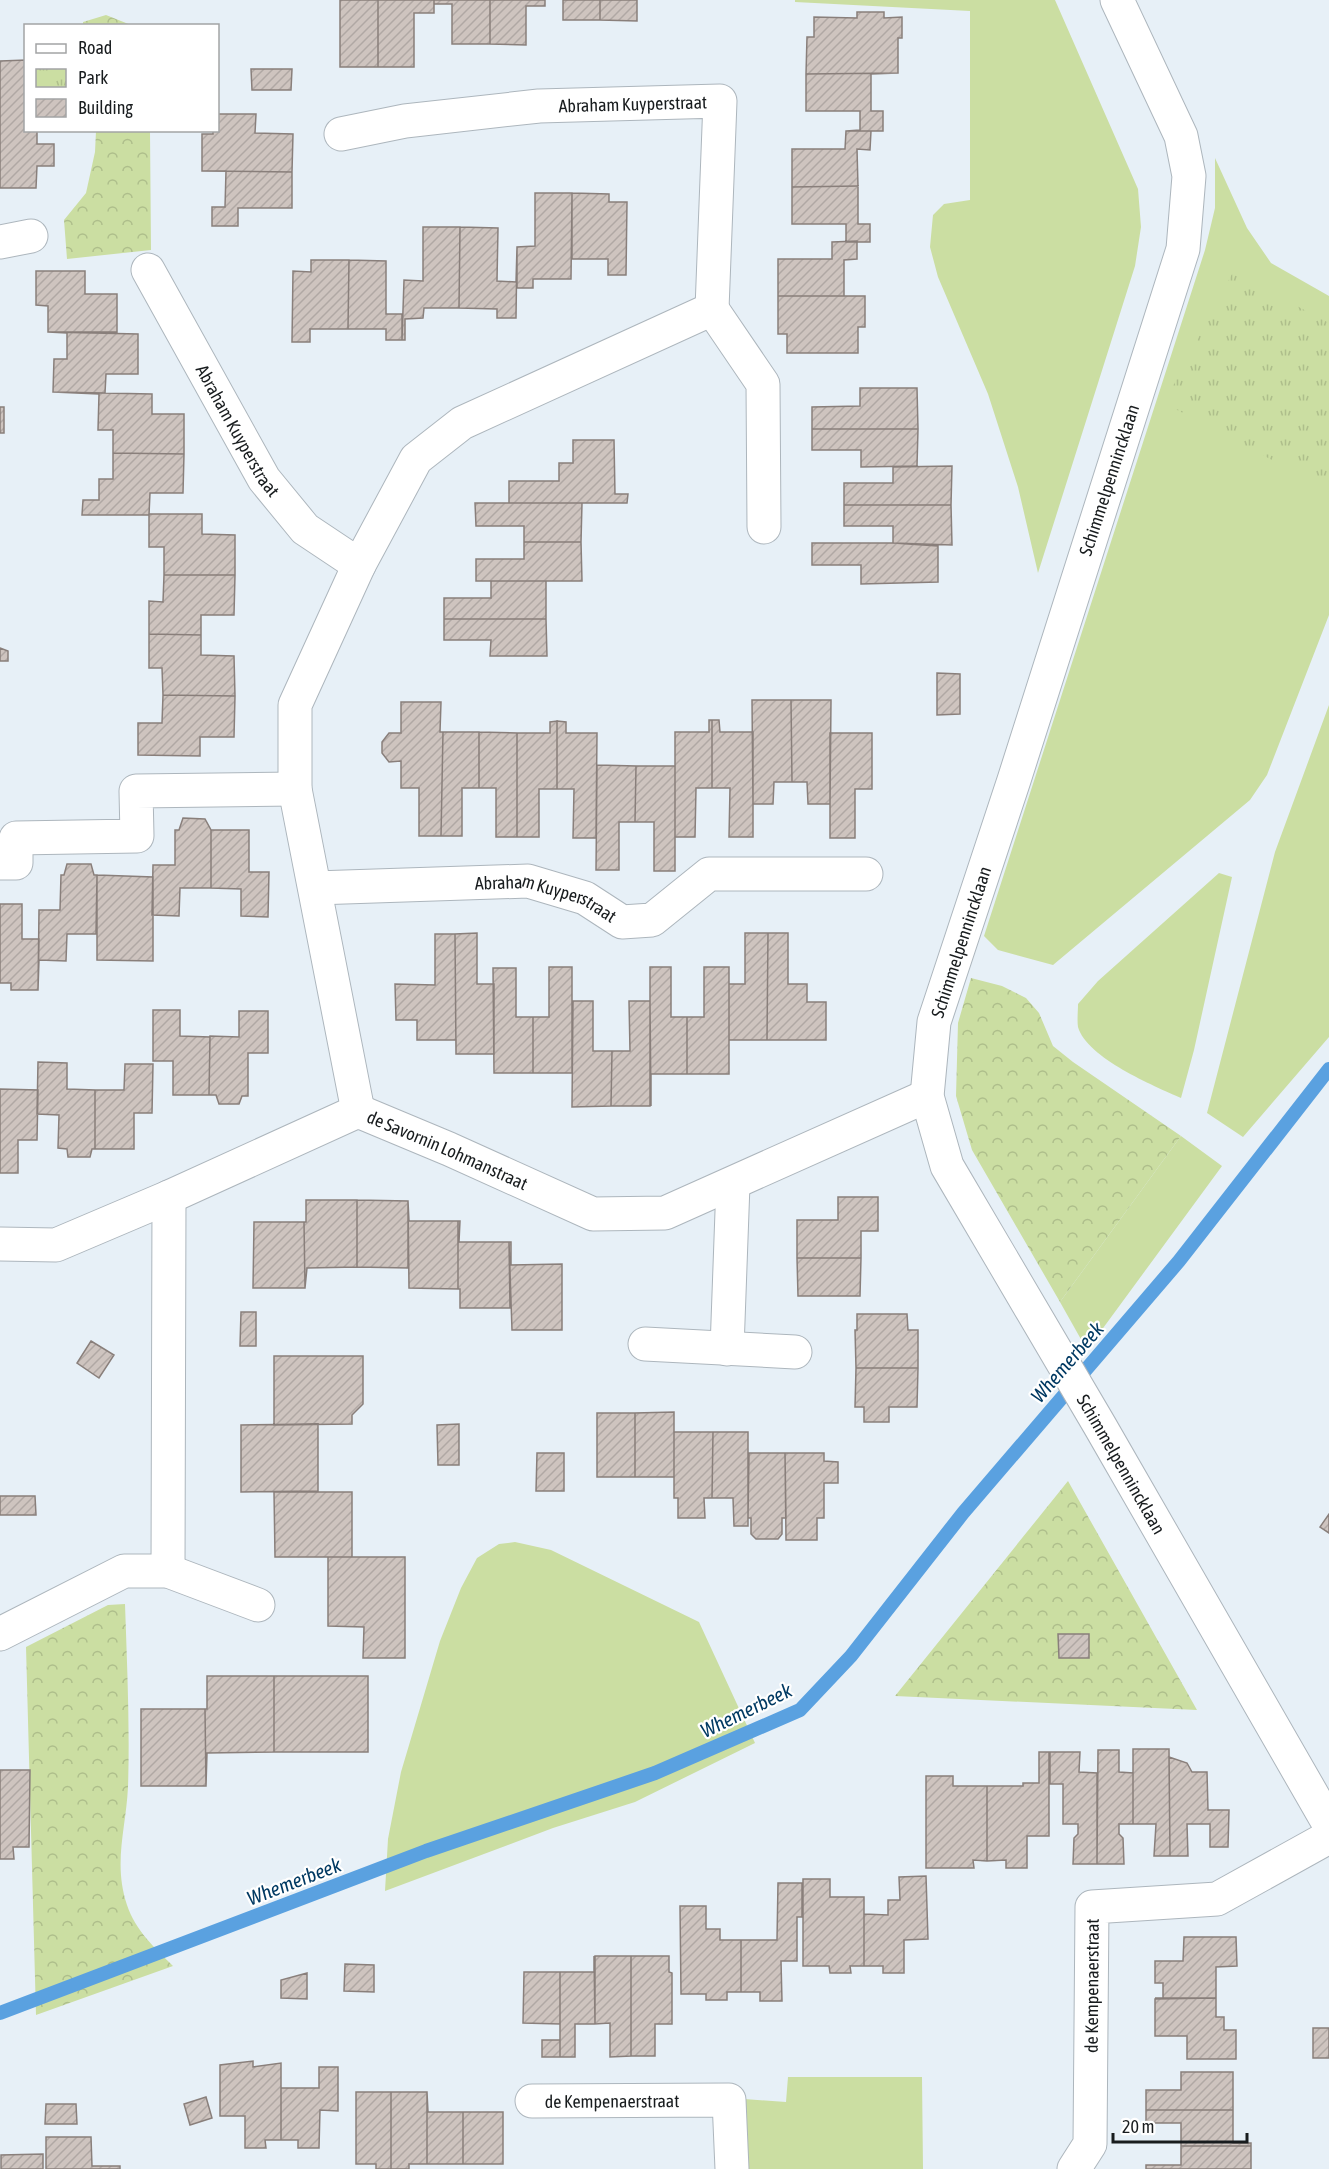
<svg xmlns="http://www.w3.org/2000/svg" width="1329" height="2169" font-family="'Asap Condensed',sans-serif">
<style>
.green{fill:#cbdea2}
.forest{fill:url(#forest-crowns)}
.park{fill:url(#park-tufts)}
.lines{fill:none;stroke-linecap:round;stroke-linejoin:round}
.stream{stroke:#5aa1e0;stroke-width:14}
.building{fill:url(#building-hatch);stroke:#897f7b;stroke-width:1.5}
.minor-casing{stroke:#adb6bd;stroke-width:35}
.tertiary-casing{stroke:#adb6bd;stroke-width:35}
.minor{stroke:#fff;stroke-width:33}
.tertiary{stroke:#fff;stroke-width:33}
.labels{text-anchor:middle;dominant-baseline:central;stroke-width:4.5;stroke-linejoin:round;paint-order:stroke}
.street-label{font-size:18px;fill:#181c1e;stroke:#fff}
.water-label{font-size:20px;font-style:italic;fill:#003962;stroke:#fff}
</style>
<defs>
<pattern id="forest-crowns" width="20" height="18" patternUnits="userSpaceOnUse" patternTransform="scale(1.5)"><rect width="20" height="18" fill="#cbdea2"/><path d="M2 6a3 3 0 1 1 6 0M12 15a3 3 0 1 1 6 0" fill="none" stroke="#aebe8b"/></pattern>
<pattern id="park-tufts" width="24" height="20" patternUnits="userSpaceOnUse" patternTransform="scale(1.5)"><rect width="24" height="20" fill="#cbdea2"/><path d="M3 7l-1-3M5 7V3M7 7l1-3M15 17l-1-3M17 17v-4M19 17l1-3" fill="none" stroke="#aebe8b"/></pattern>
<pattern id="building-hatch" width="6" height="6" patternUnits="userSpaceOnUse" patternTransform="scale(1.5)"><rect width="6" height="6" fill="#cec4bf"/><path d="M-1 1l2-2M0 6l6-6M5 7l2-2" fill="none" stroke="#b0a8a4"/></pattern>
</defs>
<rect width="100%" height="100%" fill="#e7f0f7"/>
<!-- green -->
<path class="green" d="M795,0H1055L1138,189L1141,227L1135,266L1038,573L1018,487L988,394L938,277L930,247L933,215L944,204L970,200V11L795,2Z
M1215,158L1247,228L1271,263L1329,296V615L1267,775L1250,800L1053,965L998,950L984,936L1205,250L1215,208Z
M1329,705V1037L1243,1137L1207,1113L1275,852Z
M1219,873L1232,877L1194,1050L1181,1098C1154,1086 1087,1058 1078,1027C1077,1021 1078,1011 1078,1004L1098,981Z
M1181,1136L1222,1166L1087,1350L1060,1302Z
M515,1542L551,1550L699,1622L755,1743L635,1802L553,1828L385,1891L388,1839L401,1772L440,1641L461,1588L477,1558L499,1544Z
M788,2077H922L923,2169H746L744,2099L786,2102Z"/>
<!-- forest -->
<path class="forest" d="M106,15L131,25H83V22Z
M96,131H150L151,250L67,259L64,220L86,193L95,152Z
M971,978L1002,986L1026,998L1039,1013L1053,1046L1073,1062L1181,1136L1060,1302L972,1150L956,1096L958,1023Z
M1068,1481L1197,1710L895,1696Z
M125,1604C127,1665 130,1726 128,1787C126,1829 113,1863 127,1905C135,1930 155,1948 173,1966L36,2015L26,1647L108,1605Z"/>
<!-- park -->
<path class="park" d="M1233,272L1329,323V490L1164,403Z"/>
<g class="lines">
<!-- stream -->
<path class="stream" d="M0,2013L426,1851L655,1773L800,1710L851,1656L963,1513L1179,1261L1329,1069"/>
</g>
<!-- building -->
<path class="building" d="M340,0H378V67H340Z
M378,0H434V13H414V67H378Z
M434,0H490V44H452V4H434Z
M490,0H545V6H526V45L490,44Z
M563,0H600V20H563Z
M600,0H637V21L600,20Z
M857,12H884V18L902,17V38H898V73L806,74L807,37H814V17L857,18Z
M26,60V130H37V144H54V166H37L36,188H0V61Z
M251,69H292L291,90H252Z
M898,73L871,74V111H883V131H846L860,130V111H806V74Z
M218,114H256L255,133L293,134L292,172L202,171V134H213V130H218Z
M846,131H871L870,150L857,149L858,186L792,187V149H845Z
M202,171L292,172V208H238V226H212V207H225L226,171Z
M858,186V224H870V242H846V224H792V187Z
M535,193H572L571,279H533V288H517V247L535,246Z
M572,193L609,194V202H627L626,275H608V259H572Z
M423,227H460L459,308H424L423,318L405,319V340H402L404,280L423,281Z
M460,227L498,228L497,281L516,282L517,247L516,318H497V309L459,308Z
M857,241V259L844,260V296H778V259H832V242Z
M311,260H349L348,329H310V342H292L293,271L311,272Z
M349,260L386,261V314H402V340H386V329H348Z
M36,271H85V294H117V332H48V306L36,305Z
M778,296H865V327H858V353H787V334H778Z
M48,332L138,334V374H106L105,393L53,392L54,359H67V333Z
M860,388H917L918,429H812V407L860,406Z
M53,392L152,394V414H184V454L113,453V430H98L99,394Z
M0,407H4V433H0Z
M812,429H918L917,466L861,467V450H812Z
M573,440H614L615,494H628L627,503H509V481H559V463H573Z
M113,453L184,454L183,493H150L149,515H82L83,500H99V479H113Z
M952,466L951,505H844V483H893V467Z
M475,503H582L581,542H524V526H476Z
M844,505H951L952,545L893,543V526H844Z
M149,514H202V534L235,535V575H164V547H149Z
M524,542H581L582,581H476V559H524Z
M812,543H893L938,546V582L861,584V565H812Z
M164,575H235L234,615H201V635L149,634V601L163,602Z
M491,581H546V619H444V598H491Z
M444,619H546L547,656H490L491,640H444Z
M149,634L201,635V655L234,656L235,696L163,695L162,668H149Z
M0,648L8,651V661H0Z
M937,673L960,674V714L937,715Z
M163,695L235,696L234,737H200V756L138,755V723H162Z
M752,700H791L792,782H774L773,804H753Z
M791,700H831L830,804H808L807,782H792Z
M401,702H441L440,732H443L441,836H419V788H401V761L389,762L382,753V742L389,733H401Z
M709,720H712V788H696L695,837H675V732H709Z
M712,720H719L720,732H753V837H729L730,788H712Z
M557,721L566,722V733H597L596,838H573L574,789H557Z
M557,721V789H539V837H517V733H550V722Z
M443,732H479V788H462V836H441Z
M479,732L517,733V837H496V788H479Z
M830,733H872V789H855V838H830Z
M597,765L636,766L635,822H619V870H596Z
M636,766H675V871H654V822H635Z
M183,818L205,819L211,830V888H180L179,916L152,915L153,865H175V830H179Z
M211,830H249V872H269L268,917L241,916V889L211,888Z
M67,864H91L94,875H97L96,934H67L66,961L39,960L38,990L39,910H60L61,875H64Z
M97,875L153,877V961L97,960Z
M0,904H22V939H39L38,990H11V983H0Z
M477,933V984H494V1054H456L455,934Z
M745,933H768L767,1040H729V984H745Z
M768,933H788V984H807V1002H826V1040H767Z
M435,934H455L456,1054V1040H417V1020H396L395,984L435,985Z
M549,967H572V1073H533V1017H549Z
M650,967H671V1017H687V1074H651V1106L650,1001Z
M704,967H729V1074H687V1017H704Z
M493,968H516V1017H533V1073H494Z
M573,1001H593V1051H612L611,1106L572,1107Z
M629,1001H650V1106H611L612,1051H630Z
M153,1010H180V1036L210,1037L209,1095H173V1061H153Z
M239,1011H268V1053H248V1096H242L239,1104H219L216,1095H209L210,1036L239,1037Z
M38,1062L67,1063V1089L95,1090V1149H92L90,1157H68L67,1149L58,1148L59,1115L37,1114Z
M125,1064H153L152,1113H134V1149H95V1090H124Z
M0,1089L38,1090L37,1140H18V1173H0Z
M838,1197H878V1231H861V1258H797V1220H838Z
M306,1200H357V1267L307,1268L305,1288L304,1222H306Z
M357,1200L408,1201V1268L357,1267Z
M408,1201L409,1221H458V1289L409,1288Z
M458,1221H460L459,1242H509L510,1308H460V1289H458Z
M254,1222H304L305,1288H253Z
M509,1242H511V1265L562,1264V1330H512Z
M797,1258H861L860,1296H798Z
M241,1312H256V1346H240Z
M857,1314H907L908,1330H918V1368H856L855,1330H857Z
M91,1341L114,1355L99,1378L77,1363Z
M274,1356H363V1404L352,1415V1424L274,1425Z
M856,1368H918L917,1407H889V1422H864V1407H855Z
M674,1412V1477H635V1413Z
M597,1413H635V1477H597Z
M318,1424V1491L241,1492V1425Z
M459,1424V1465H438L437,1425Z
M674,1432H713L712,1498H704L705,1518H678V1498H674Z
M713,1432H748V1526H734L733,1498H712Z
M537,1453H564V1491H536Z
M749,1453H785L786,1518H782V1534L778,1539H756L751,1534V1518H748Z
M785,1453H824V1461L838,1462V1483H824V1518H817V1540H786Z
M274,1492H352V1557H275Z
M0,1496H35L36,1515H0Z
M1329,1514V1533L1320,1527Z
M328,1557H405V1658H363L364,1627L328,1626Z
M1058,1634H1089V1658H1059Z
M207,1676H274V1752L207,1753L206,1786L205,1709H207Z
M274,1676H368V1752H274Z
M141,1709H205L206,1786H141Z
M1133,1749H1169L1170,1856H1154L1156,1824H1133Z
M1098,1750H1119V1772L1133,1773V1824H1119V1834L1123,1838L1124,1864H1097Z
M1039,1752H1049V1836H1027V1868H1006V1860L987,1861V1786H1023V1783H1039Z
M1050,1752H1080L1079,1772L1097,1773V1864H1073L1074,1838L1078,1834V1824H1063V1784H1050Z
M1169,1757L1187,1763L1192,1772H1207L1208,1810H1229L1228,1847H1210V1824H1187L1188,1856H1170Z
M0,1770H30L29,1847H13L14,1859H0Z
M926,1776H953V1786H987V1861L973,1860L974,1868H926Z
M926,1876L928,1939L904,1940V1973H883V1966H864V1914L888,1915V1900H900L899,1877Z
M803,1879H830V1897H864V1966H850L851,1973H830L829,1966H803Z
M778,1883H802V1917H797V1961H781L782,2001H760V1992H741V1940H777Z
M680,1906H706V1929H720V1940H741V1992H727V2000H706V1994H681Z
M1184,1937H1236L1237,1966L1216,1967V1998H1155H1163V1983H1155V1961H1183Z
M594,1956L595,2024H575V2057H560V1972H594Z
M595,1956H631V2056L610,2057V2023L595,2024Z
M631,1956H669V1972L672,1973V2024H655V2056H631Z
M345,1964L374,1965V1992L344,1991Z
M524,1972H560V2024L523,2023Z
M307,1973V1999L281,1998V1980Z
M1216,1998V2017H1224V2030H1236V2059H1187V2036H1155V1999Z
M1313,2028H1329V2058H1313Z
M542,2040H560V2057H542Z
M253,2061V2067L281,2063V2140H265L266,2148H245V2116H220V2065Z
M319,2067H338V2111L320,2110L319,2148H298V2140H281V2088H319Z
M1181,2072H1233V2110H1146V2090H1181Z
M356,2092H391V2169H376V2164H356Z
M391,2092H427V2164H409V2169H391Z
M427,2092L428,2112H463V2164H427Z
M206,2097L212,2118L190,2125L184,2104Z
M46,2104H76L77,2124H45Z
M1146,2110H1233V2143H1251V2146H1181V2123H1146Z
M463,2112H503V2164H463Z
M46,2137H91L92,2166H120V2169H46Z
M1181,2146H1251V2169H1146V2165H1181Z
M43,2154V2169H1V2155Z"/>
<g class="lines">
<defs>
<g id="minor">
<path id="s1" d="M341,134L405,121L539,106L720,101L712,309L462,423L416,459L359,565L295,705V789L358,1111"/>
<path d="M0,242L31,236"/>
<path id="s2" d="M148,270L264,479L305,529L359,565"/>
<path d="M712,309L763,384L764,527"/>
<path d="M0,863H16V838L137,836L136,791L295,789"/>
<path id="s3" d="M315,888L528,881L585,898L622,922L652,920L709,874H866"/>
<path id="s4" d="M0,1244L56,1245L169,1197L358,1111L449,1149L593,1214L665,1213L927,1096"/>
<path d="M645,1344L795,1352"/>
<path d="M727,1349L733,1184"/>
<path d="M168,1571L169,1197"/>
<path d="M0,1634L124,1571H168L258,1605"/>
<path id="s5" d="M532,2101L729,2100L732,2169"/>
<path id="s6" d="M1074,2169L1090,2144L1092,1907L1217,1899L1329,1837"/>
</g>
<g id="tertiary">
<path id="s7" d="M1117,0L1181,136L1189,176L1183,249L1014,780L934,1022L927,1096L947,1166L1100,1426L1329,1824"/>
</g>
</defs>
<!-- minor casing -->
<use href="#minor" class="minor-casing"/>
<!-- tertiary casing -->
<use href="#tertiary" class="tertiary-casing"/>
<!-- minor -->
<use href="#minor" class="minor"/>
<!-- tertiary -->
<use href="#tertiary" class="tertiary"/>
</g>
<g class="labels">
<!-- street labels -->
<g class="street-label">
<text stroke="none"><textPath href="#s1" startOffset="294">Abraham Kuyperstraat</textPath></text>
<text stroke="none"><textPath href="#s2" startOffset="184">Abraham Kuyperstraat</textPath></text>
<text transform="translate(1109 480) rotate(-72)">Schimmelpennincklaan</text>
<text stroke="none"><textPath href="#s3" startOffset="234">Abraham Kuyperstraat</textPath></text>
<text transform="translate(961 942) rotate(-72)">Schimmelpennincklaan</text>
<text stroke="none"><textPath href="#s4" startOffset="484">de Savornin Lohmanstraat</textPath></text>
<text stroke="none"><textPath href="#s7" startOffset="1569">Schimmelpennincklaan</textPath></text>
<text stroke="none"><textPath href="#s6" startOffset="188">de Kempenaerstraat</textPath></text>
<text stroke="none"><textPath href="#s5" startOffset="80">de Kempenaerstraat</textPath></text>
</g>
<!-- water labels -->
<g class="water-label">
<text transform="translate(1067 1362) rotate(-49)">Whemerbeek</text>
<text transform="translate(746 1710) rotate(-26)">Whemerbeek</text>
<text transform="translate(294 1881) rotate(-21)">Whemerbeek</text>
</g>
</g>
<!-- legend -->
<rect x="24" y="24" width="195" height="108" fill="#ffffff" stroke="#a3a4a5" stroke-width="1.5"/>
<rect x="36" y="44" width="30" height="9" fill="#ffffff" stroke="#a3a4a5" stroke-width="1.5"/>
<text x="78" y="54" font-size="18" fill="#181c1e">Road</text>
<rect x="36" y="69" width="30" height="18" fill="url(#park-tufts)" stroke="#a3a4a5" stroke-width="1.5"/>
<text x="78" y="84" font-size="18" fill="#181c1e">Park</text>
<rect x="36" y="99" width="30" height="18" fill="url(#building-hatch)" stroke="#a3a4a5" stroke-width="1.5"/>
<text x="78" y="114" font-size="18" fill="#181c1e">Building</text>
<!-- scale -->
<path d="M1113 2133v9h134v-9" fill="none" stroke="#181c1e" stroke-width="3"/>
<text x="1122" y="2133" font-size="18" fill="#181c1e" stroke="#ffffff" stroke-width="4.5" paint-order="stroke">20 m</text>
</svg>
